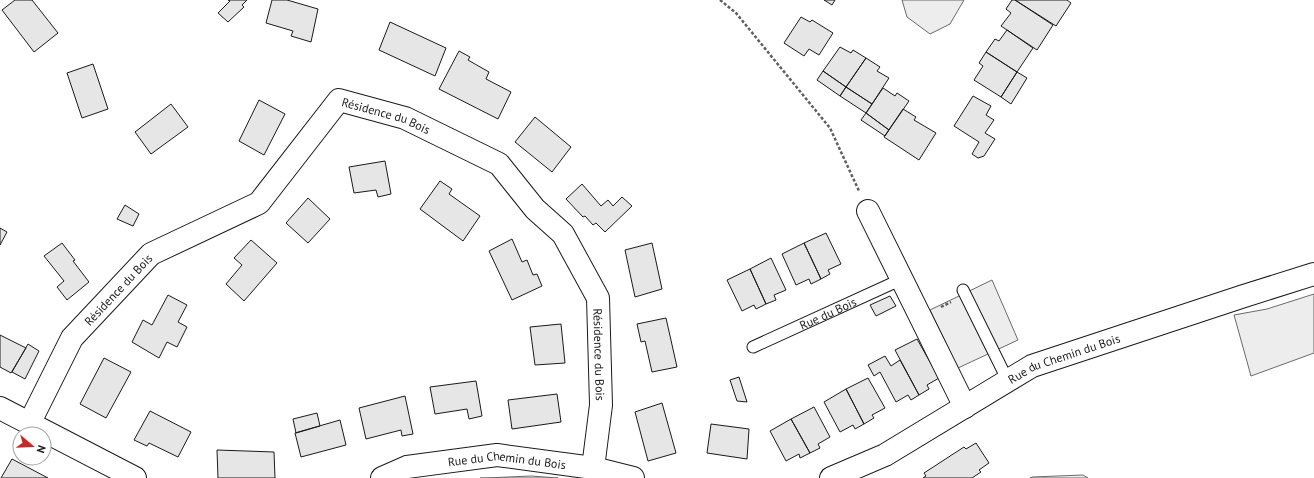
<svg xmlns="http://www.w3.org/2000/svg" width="1314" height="478" font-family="'PT Sans',sans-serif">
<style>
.built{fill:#ededed;stroke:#6a6a6a}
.building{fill:#e6e6e6;stroke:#1a1a1a}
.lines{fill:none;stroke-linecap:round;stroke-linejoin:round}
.service-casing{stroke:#1a1a1a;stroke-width:13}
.minor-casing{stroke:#1a1a1a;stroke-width:24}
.path{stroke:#5f5f5f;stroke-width:2.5;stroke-dasharray:3 2;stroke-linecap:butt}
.service{stroke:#fff;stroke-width:11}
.minor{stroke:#fff;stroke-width:22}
.labels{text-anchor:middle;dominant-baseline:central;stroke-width:3;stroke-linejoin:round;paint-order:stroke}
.street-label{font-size:12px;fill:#1a1a1a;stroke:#fff}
</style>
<rect width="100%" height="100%" fill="#fff"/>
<!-- built -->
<path class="built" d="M902,0H964L950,24L930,34L907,17Z
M992,280L1018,340L958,368L930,310Z
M1314,294V353L1251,376L1234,315L1267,309Z
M1083,475L1088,478H1030L1032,477Z
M531,476L558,478H480H485Z"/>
<!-- building -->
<path class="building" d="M15,0H32L58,33L34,52L2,10Z
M228,0H247L242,5L244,7L228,22L218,13L230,1Z
M272,0H287L318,9L311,42L291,36L293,31L266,23Z
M824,0H835L832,5Z
M1012,0H1015L1053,25L1037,50L1001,26L1011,13L1006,9Z
M1015,0H1067L1071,3L1056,26Z
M801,17L810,22L812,20L833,33L819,55L809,49L804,56L784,43Z
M390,22L446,48L435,76L379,50Z
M1007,30L1033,48L1017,72L986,52L995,39L999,41Z
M840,47L851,53L853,50L866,58L846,87L823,71Z
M459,51L470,57L468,60L489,72L486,79L511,92L498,119L439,89Z
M986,52L1017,72L1001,97L974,80L983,66L979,63Z
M866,58L880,67L877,71L889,78L872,104L846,87Z
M93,64L108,109L82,118L67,73Z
M823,71L846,87L840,96L817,80Z
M1017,72L1027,78L1011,104L1001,97Z
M846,87L872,104L866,113L840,96Z
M883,88L895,96L897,93L909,101L889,130L866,113Z
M973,96L991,106L986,115L994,120L985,133L995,139L984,156L978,158L972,154L979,142L954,126Z
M259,100L285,114L264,155L239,141Z
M171,104L188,127L151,154L135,132Z
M903,109L916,117L914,120L936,133L919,160L884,137Z
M866,113L889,130L885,136L861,120Z
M535,117L571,147L552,172L515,142Z
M385,161L391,194L378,197L376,190L354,193L349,167Z
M440,181L452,189L449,194L480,216L463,241L420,209Z
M582,184L601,206L608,200L613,206L622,197L632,206L605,232L596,223L593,225L585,216L583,217L566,199Z
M308,198L330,219L308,243L286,223Z
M125,205L139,214L133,226L117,219Z
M0,228L7,232L0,245Z
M826,233L841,264L828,270L830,274L821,279L804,243Z
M512,239L522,262L527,260L533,275L537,274L542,286L512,300L489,251Z
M251,240L277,263L244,301L226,284L242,265L234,258Z
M62,243L75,260L73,261L89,282L67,300L57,287L64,281L44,256Z
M652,243L662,289L635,297L625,250Z
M804,243L821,279L811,284L809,279L796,285L782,254Z
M771,258L786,290L774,295L776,300L766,304L750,269Z
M750,269L766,304L756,309L754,305L742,311L727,280Z
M168,295L187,305L178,322L187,327L177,347L167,342L159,358L132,342L143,320L152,325Z
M890,296L896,306L876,316L870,305Z
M666,318L677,367L652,372L645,341L641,342L637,324Z
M561,324L565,363L535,365L530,327Z
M0,335L26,348L11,373L0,367Z
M917,339L939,378L927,385L929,389L919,395L895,350Z
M28,344L39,351L25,379L12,372Z
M885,356L891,366L900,360L919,395L911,400L908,395L896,402L880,372L874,376L868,365Z
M104,358L131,372L106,418L80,404Z
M739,377L747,402L737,401L730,380Z
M868,378L885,408L872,415L874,418L864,424L846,389Z
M476,381L482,416L469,419L467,409L435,414L430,387Z
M846,389L864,424L855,429L853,425L840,432L824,402Z
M557,394L561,422L512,429L508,400Z
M405,396L413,434L402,436L401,430L366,439L359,408Z
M662,403L676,453L648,461L635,412Z
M814,407L830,437L818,444L820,448L810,453L791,419Z
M150,411L191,432L178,457L149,443L147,446L134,440Z
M317,413L320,426L296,433L293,419Z
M791,419L810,453L800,458L799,454L786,461L770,431Z
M340,420L346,445L301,457L295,433Z
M711,424L749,429L747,459L707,453Z
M976,443L989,463L979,470L981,472L972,478H923L926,476L924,473L964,447L966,449Z
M217,450L274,452L275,478H218Z
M12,459L48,478H1Z"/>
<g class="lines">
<defs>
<g id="service">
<path d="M963,290L1008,381"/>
<path id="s1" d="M753,347L902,279"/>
</g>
<g id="minor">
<path d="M868,211L965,407"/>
<path d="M0,408L135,478"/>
<path id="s2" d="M29,424L72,338L151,254L259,203L339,100L405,118L499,164L535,209L563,234L598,298L601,405L593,468"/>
<path id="s3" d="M382,478L407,467L497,455L593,468L633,478"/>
<path id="s4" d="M831,478L885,455L1032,366L1244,296L1314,274"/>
</g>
</defs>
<!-- service casing -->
<use href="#service" class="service-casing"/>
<!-- minor casing -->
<use href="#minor" class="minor-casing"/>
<!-- path -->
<path class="path" d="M720,0L736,13L830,128L859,191
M941,307L951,302"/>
<!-- service -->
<use href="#service" class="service"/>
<!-- minor -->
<use href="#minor" class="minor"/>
</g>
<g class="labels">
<!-- street labels -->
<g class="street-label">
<text stroke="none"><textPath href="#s2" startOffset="511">Résidence du Bois</textPath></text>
<text stroke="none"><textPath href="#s2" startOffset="163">Résidence du Bois</textPath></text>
<text stroke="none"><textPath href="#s1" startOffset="82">Rue du Bois</textPath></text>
<text stroke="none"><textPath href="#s2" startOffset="859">Résidence du Bois</textPath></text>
<text stroke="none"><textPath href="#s4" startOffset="263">Rue du Chemin du Bois</textPath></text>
<text stroke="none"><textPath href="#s3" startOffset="128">Rue du Chemin du Bois</textPath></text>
</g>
</g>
<!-- north arrow -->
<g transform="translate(32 446) rotate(109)"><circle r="19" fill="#ffffff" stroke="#a3a3a3"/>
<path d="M0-3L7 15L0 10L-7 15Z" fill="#c62828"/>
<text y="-6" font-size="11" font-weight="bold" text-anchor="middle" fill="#1a1a1a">N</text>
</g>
</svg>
